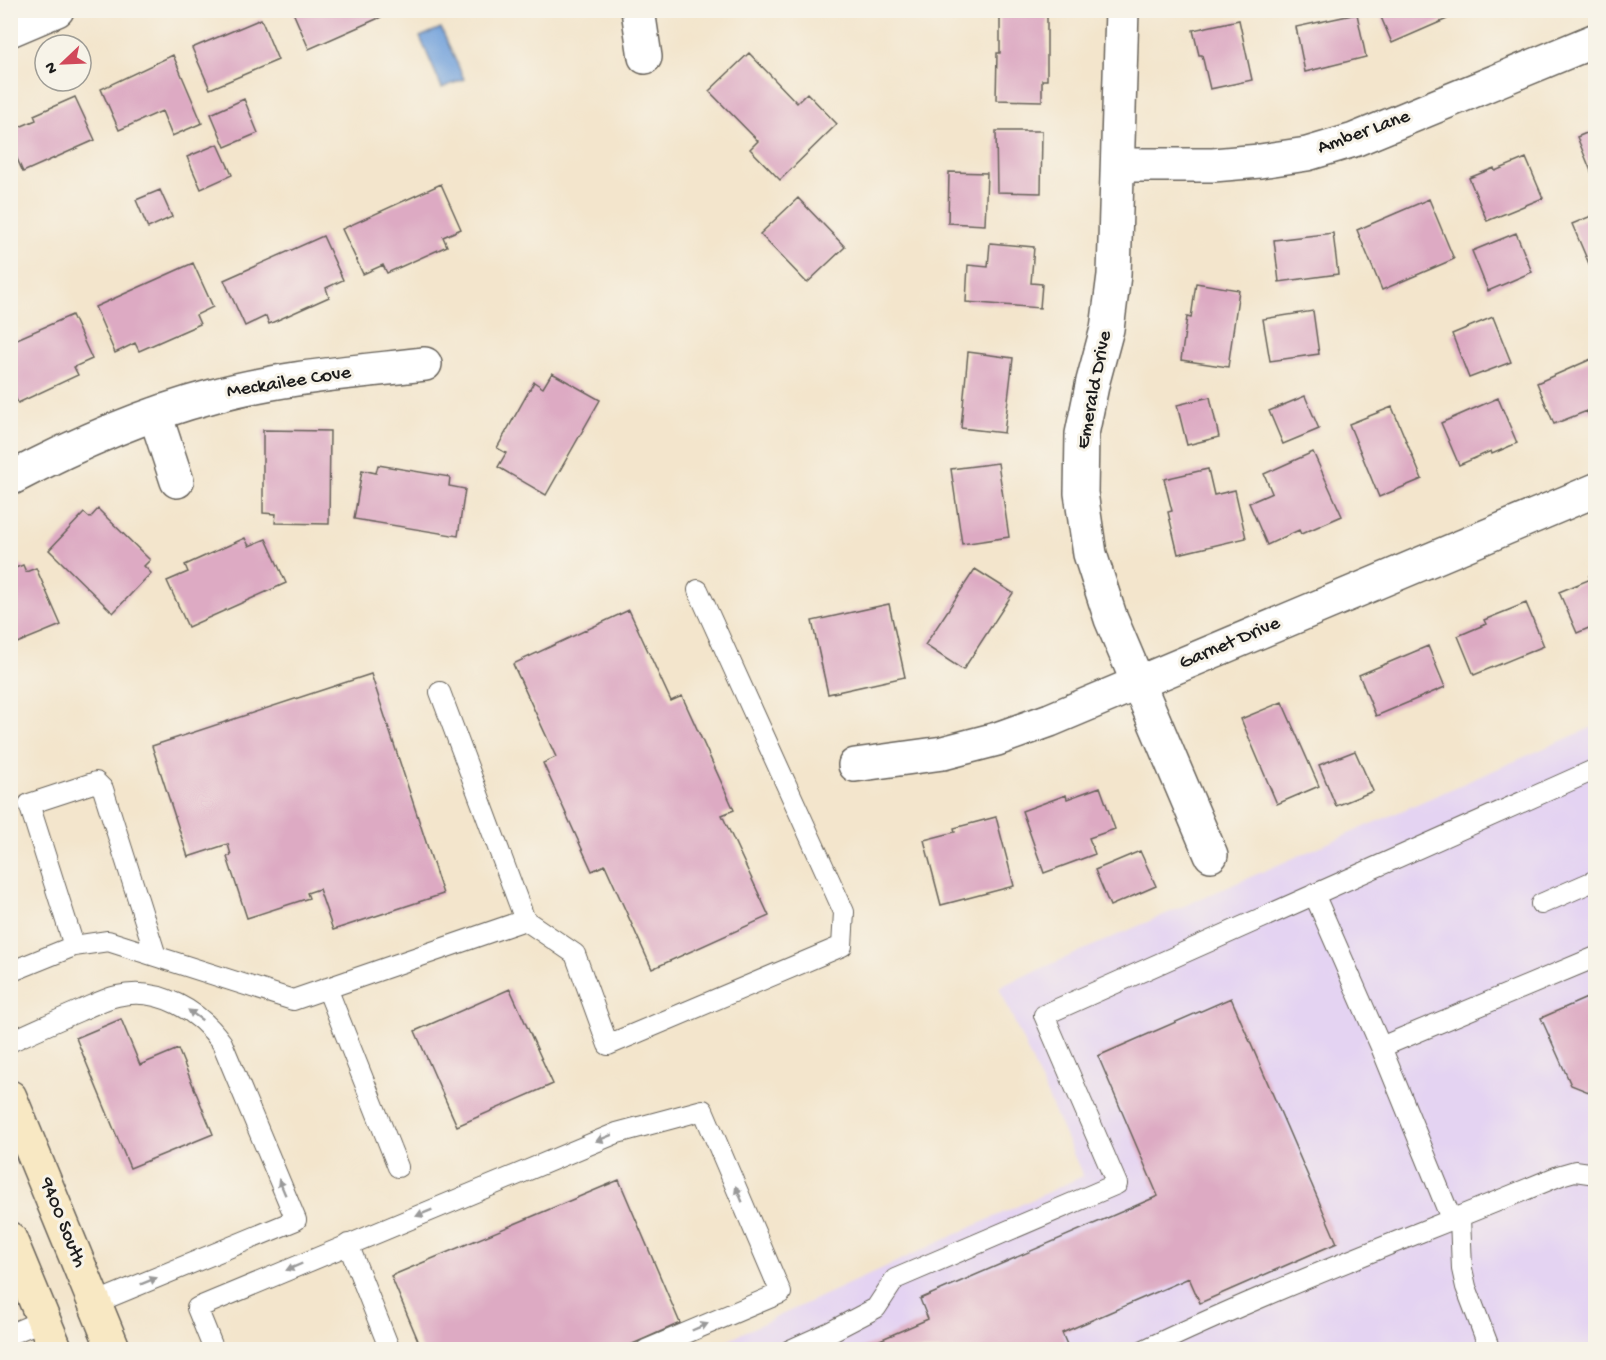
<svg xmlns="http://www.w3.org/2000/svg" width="1606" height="1360" font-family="'Gochi Hand',sans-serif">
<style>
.built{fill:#e4d3f2}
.water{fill:#72a1db;stroke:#475e7c;stroke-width:1.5}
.building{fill:#ddaac3}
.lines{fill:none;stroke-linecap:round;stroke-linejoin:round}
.service-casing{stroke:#67625a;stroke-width:22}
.minor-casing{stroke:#67625a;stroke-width:36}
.secondary-casing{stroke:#67625a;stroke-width:36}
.service{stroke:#fff;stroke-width:20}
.minor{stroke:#fff;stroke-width:33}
.secondary{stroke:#f8e8c3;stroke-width:33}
.oneway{fill:#999}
.labels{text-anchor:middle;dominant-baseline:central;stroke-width:6;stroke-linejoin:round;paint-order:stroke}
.street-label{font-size:20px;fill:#1c1c1c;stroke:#f7f3e8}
</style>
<rect width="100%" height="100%" fill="#f7f3e8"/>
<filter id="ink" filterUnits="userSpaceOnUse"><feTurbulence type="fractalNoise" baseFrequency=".0167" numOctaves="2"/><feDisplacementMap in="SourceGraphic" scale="12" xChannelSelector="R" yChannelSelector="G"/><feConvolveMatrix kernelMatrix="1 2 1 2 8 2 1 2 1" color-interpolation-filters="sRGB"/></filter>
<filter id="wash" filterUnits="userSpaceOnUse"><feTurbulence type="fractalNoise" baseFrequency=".008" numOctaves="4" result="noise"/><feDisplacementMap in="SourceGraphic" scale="24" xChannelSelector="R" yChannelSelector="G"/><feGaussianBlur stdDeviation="1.35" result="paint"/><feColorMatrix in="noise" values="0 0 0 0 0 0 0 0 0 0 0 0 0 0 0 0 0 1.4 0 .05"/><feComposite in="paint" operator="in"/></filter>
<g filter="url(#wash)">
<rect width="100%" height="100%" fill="#f3e5cc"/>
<!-- built -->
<path class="built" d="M1595,726V1349L705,1350L1083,1176L999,987Z"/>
<!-- water -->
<path class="water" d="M441,28L464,79L442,88L420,37Z"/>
<g id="blocks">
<!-- building -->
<path class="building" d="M292,10H378L381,17L309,49Z
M1000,10H1047V80H1042V101L996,100L997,53H1000Z
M1378,10H1444L1447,19L1392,43Z
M1357,14L1366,57L1305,72L1296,27Z
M261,19L278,60L210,89L192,48Z
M1239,20L1252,80L1210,89L1202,55H1199L1193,30Z
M749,53L797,103L807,93L837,124L780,180L750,149L758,141L709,91Z
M173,55L202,123L172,136L162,111L119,130L101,89Z
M75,97L95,140L23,172L10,143V131L36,120L34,115Z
M244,99L258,133L225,147L211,114Z
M1596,129V181H1595L1577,137Z
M996,131H1042L1041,193L997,192Z
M218,144L232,175L201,189L187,157Z
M1526,158L1543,198L1487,221L1469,178L1494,168L1495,171Z
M949,172L987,173L985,225L948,223Z
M441,184L461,229L443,237L447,246L387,273L383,265L363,274L342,229Z
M160,190L172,217L148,228L136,200Z
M798,198L845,247L807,283L760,234Z
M1429,199L1454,259L1382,290L1357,230Z
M1596,214V264L1590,266L1572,224Z
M1333,233L1338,274L1279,282L1274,240Z
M1516,233L1532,272L1488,291L1472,251Z
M323,236L343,280L326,288L329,297L269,324L266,316L245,326L224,280Z
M990,243L1034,247L1031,283L1042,284L1040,308L966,302L968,265L988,267Z
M193,263L213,307L196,315L200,324L139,351L135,343L115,353L95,307Z
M1196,283L1239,290L1228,367L1181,360L1187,317L1191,318Z
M1313,311L1319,354L1270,361L1263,319Z
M72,315L92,359L74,367L78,375L18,403L14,395L10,397V342Z
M1493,317L1511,362L1469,378L1452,334Z
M968,352L1013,358L1004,433L961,428Z
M1596,357V411L1588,414L1587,411L1554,424L1537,383Z
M552,373L600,400L546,495L498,467L506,453L497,448L534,382L543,388Z
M1305,396L1319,429L1283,444L1269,411Z
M1210,397L1219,437L1187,445L1177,405Z
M1498,398L1517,443L1492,454L1491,451L1459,465L1441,423Z
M1392,407L1422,479L1379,497L1349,424Z
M263,430L330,431L329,524L275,523L276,514L263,513Z
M1313,452L1342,516L1301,534L1299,530L1267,545L1249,503L1272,493L1264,474Z
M998,463L1009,537L962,544L951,469Z
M378,465L450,477L449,486L465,489L458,536L354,519L362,470L376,473Z
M1208,469L1214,495L1235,490L1246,538L1178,554L1168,512L1172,511L1164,479Z
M98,509L150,560L144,566L151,573L113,613L49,550L84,513L90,518Z
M245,538L249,546L266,539L286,583L188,627L167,581L188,572L185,565Z
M23,565L26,572L36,568L61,625L10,646V570Z
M975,569L1013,593L963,670L925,645Z
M1596,574V625L1577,633L1559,592L1591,579L1589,576Z
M1526,603L1544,646L1474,675L1458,636L1486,624L1484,620Z
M889,604L905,677L828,694L812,621Z
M629,610L671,701L682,696L734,810L722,815L769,916L652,969L605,865L592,871L543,763L556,757L513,664Z
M1428,646L1445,687L1376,716L1359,675Z
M371,674L443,894L333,930L319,889L307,893L309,898L247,918L227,857L231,855L228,844L188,857L152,746Z
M1282,702L1319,786L1277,804L1241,719Z
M1355,751L1373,791L1336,806L1319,765Z
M1100,787L1115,829L1089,838L1095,854L1044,873L1022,811L1066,795L1067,799Z
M996,817L1014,886L941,905L924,840L955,832L954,828Z
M1140,851L1156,886L1110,906L1095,870Z
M510,989L553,1084L457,1126L415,1031Z
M1596,994V1095L1571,1085L1541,1018Z
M1231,998L1337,1243L1200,1303L1189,1278L1062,1333L1068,1347L1062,1350H857L928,1319L920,1299L1158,1196L1098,1056Z
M121,1019L140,1065L178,1049L213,1134L130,1168L76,1038Z
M619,1180L680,1323L619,1350H422L391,1276Z"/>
</g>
</g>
<g filter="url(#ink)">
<use href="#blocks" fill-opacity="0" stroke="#67625a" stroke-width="1.5"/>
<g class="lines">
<defs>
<path id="service" d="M440,692L525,920
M1314,894L1381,1047
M1541,904L1596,880
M74,946L29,804L96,782L103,789L156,956
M10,972L74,946L108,941L293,1000L525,920L575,954L608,1045L842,946L844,912L698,590
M327,988L398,1167
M10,1042C33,1031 56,1021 79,1011C91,1006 104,999 117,996C158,986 200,1011 222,1043L296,1220L95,1303
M1460,1217L1462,1269L1466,1287L1490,1350
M1452,1221L1381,1047L1596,957
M348,1244L390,1350
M10,1334L44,1320
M214,1350L197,1308L617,1133L703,1110L781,1293L646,1350
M790,1350L830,1332L876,1308L895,1279L1117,1184L1044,1015L1596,769
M1144,1350C1280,1285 1422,1233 1561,1175L1575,1171L1596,1174"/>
<path id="minor" d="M638,10L645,57
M1122,10L1114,275L1107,329L1093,381L1082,434L1081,493L1090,554L1111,619L1211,855
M10,30L57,10
M1118,165H1213L1260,161L1307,154L1354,140L1596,40
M155,414L177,481
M10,479C76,444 141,415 213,396C282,377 355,372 425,364
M855,765L943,753L997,739L1050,720L1596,490"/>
<path id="secondary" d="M10,1097L114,1350
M10,1239L56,1350"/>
</defs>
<!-- service casing -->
<use href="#service" class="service-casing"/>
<!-- minor casing -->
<use href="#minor" class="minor-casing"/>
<!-- secondary casing -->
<use href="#secondary" class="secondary-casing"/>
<!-- service -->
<use href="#service" class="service"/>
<!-- minor -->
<use href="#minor" class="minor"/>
<!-- secondary -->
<use href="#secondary" class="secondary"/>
</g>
<!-- one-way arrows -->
<defs><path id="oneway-solid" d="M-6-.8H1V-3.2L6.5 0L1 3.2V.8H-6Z" transform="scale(1.5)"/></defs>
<g class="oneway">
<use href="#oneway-solid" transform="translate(195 1015) rotate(-144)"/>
<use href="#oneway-solid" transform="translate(604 1138) rotate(158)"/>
<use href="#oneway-solid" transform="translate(282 1187) rotate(-113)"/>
<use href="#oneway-solid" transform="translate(739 1194) rotate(-113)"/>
<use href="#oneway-solid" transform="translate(424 1213) rotate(158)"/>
<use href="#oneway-solid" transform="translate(294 1267) rotate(157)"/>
<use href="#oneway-solid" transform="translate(149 1281) rotate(-22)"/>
<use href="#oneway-solid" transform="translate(700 1327) rotate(-23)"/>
</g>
</g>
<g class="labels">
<!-- street labels -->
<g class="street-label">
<text transform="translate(1364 133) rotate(-20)">Amber Lane</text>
<text transform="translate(289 383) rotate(-9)">Meckailee Cove</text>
<text transform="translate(1095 390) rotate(-79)">Emerald Drive</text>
<text transform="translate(1230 644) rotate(-23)">Garnet Drive</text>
<text transform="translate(62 1223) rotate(68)">9400 South</text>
</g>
</g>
<!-- margin -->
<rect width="1606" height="1360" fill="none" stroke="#f7f3e8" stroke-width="36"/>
<!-- north arrow -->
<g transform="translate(63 63) rotate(247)"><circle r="28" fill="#f7f3e8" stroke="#9f9d96" stroke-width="1.5"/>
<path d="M0-4.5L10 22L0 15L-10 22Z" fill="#d1495b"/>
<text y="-9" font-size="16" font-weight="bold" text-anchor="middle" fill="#1c1c1c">N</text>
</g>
</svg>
